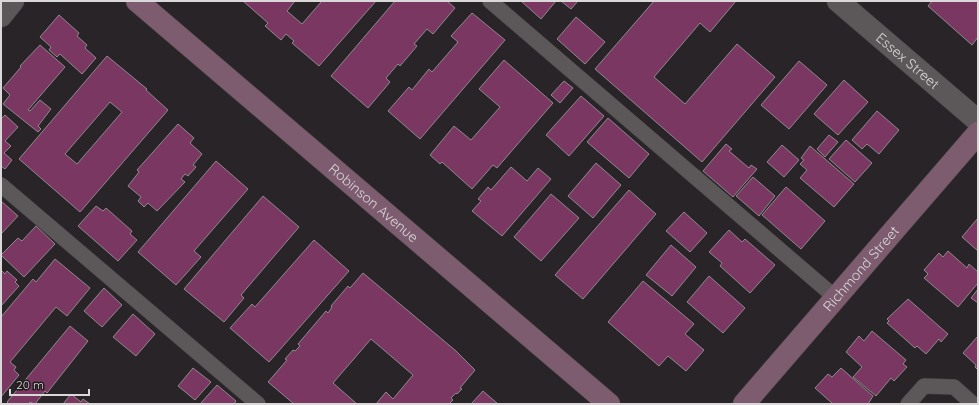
<svg xmlns="http://www.w3.org/2000/svg" width="979" height="405" font-family="Quicksand,sans-serif">
<style>
.building{fill:#7a3762;stroke:#8f898c;fill-rule:evenodd}
.lines{fill:none;stroke-linecap:round;stroke-linejoin:round}
.lane-casing{stroke:#464344;stroke-width:16}
.street-casing{stroke:#464344;stroke-width:23}
.secondary-casing{stroke:#464344;stroke-width:23}
.lane{stroke:#5c5759;stroke-width:15}
.street{stroke:#5c5759;stroke-width:22}
.secondary{stroke:#7d5c70;stroke-width:22}
.labels{text-anchor:middle;dominant-baseline:central;stroke-width:3;stroke-linejoin:round;paint-order:stroke}
.street-label{font-size:14px;fill:#dbd8d9;stroke:#1f1b1d}
</style>
<rect width="100%" height="100%" fill="#292427"/>
<!-- building -->
<path class="building" d="M243,1H295L287,11L302,24L322,1H376L319,66L292,43L294,41L286,34L281,40L265,26L268,23Z
M395,1H447L455,8L433,34L427,29L414,44L417,46L400,66L398,64L386,78L390,82L368,108L331,76Z
M521,1H556L541,19Z
M561,1H578L571,9Z
M654,1H736L710,32L700,23L654,77L685,104L737,44L775,77L702,162L595,69Z
M932,1H976L978,3V37L972,45L928,6Z
M472,13L505,40L420,139L388,111L409,87L412,90L429,69L432,72L458,42L451,36Z
M59,15L79,33L77,36L87,45L85,48L96,58L82,74L60,54L57,57L49,50L51,47L40,37Z
M576,17L605,42L585,64L557,39Z
M40,45L65,67L28,110L30,111L40,100L51,109L38,126L41,129L38,132L3,104L10,95L3,88L21,67L20,66Z
M107,56L147,89L146,90L168,110L80,212L19,159ZM110,102L122,112L77,164L65,154Z
M504,60L553,103L497,168L493,165L472,189L442,162L440,164L430,155L454,126L471,140L500,107L479,89Z
M799,61L827,85L789,129L761,105Z
M844,80L868,102L838,135L814,114Z
M564,81L573,88L560,103L551,95Z
M581,96L604,116L569,156L546,135Z
M877,111L899,130L879,154L867,144L862,149L852,140Z
M5,115L18,127L5,141L11,146L4,153L12,160L5,169L1,166V119Z
M608,118L649,154L629,178L587,142Z
M178,124L194,138L190,143L202,154L193,165L196,167L188,176L185,174L181,179L185,182L157,211L148,203L144,207L138,201L141,197L128,186L139,172L137,170Z
M829,135L838,142L825,157L817,149Z
M846,140L872,163L855,182L829,159Z
M726,144L732,149L729,151L749,168L751,165L757,169L733,197L703,171Z
M782,145L799,160L784,177L767,162Z
M810,146L854,184L834,207L800,178L807,170L800,164L804,160L801,158Z
M216,161L248,189L194,251L201,257L176,285L138,252Z
M596,163L621,185L593,218L568,196Z
M511,167L527,181L538,168L551,179L502,236L472,211L481,201L478,199L488,187L491,190Z
M753,177L775,196L759,216L736,196Z
M786,187L825,221L801,249L762,215Z
M629,190L656,214L583,299L555,275Z
M551,194L579,218L541,261L514,237Z
M263,196L299,227L241,295L244,298L224,322L184,289Z
M1,201L18,216L1,234Z
M96,206L103,211L106,208L132,231L130,234L137,240L118,261L78,226Z
M684,212L707,233L690,252L666,231Z
M978,218V251L962,237Z
M36,226L55,244L24,277L1,255L18,238L22,241Z
M729,230L742,242L745,239L775,265L750,293L720,266L722,263L709,252Z
M314,240L349,271L269,362L230,328L252,304L255,307Z
M671,245L696,267L672,296L646,275Z
M948,251L967,268L969,264L978,272V283L958,307L924,278L928,274L924,270L939,253L943,257Z
M55,259L90,288L67,316L56,307L10,362L16,367L14,370L19,375L1,397V317L33,279L36,282Z
M1,270L5,274L7,271L17,280L15,282L19,286L1,306Z
M363,273L456,351L475,370L460,388L462,389L457,394L456,393L451,398L453,400L449,404H376L386,392L393,399L413,375L371,339L333,383L357,404H294L268,382L287,360L285,359L293,350L295,351L300,346L298,344L326,311L328,313L332,307L331,306L348,286L350,288Z
M709,276L745,308L723,333L687,302Z
M643,281L694,324L685,334L704,350L686,371L668,356L659,366L608,322Z
M104,288L122,305L102,327L84,311Z
M978,289V303L971,298Z
M908,299L948,334L941,342L939,339L926,354L917,346L915,348L887,323L889,321L887,319Z
M133,314L155,334L136,356L113,337Z
M70,326L88,341L47,393L45,391L35,404L30,402L28,404H9L7,402Z
M872,331L906,360L903,364L907,367L894,381L891,378L876,396L853,377L862,367L846,352L859,336L864,341Z
M978,336V370L975,367L976,365L963,353Z
M193,368L211,382L195,400L178,386Z
M841,368L873,396L868,404H833L815,388L828,374L832,377Z
M217,385L236,401L234,404H200Z
M483,391L498,404H471Z
M71,394L81,402L83,399L90,404H63Z"/>
<g class="lines">
<defs>
<path id="lane" d="M490,1L836,298
M1,185L258,404
M908,404L924,386L954,387L973,404"/>
<g id="street">
<path id="s1" d="M838,1L978,121"/>
<path d="M1,16L13,1"/>
</g>
<g id="secondary">
<path id="s2" d="M137,1L609,404"/>
<path id="s3" d="M744,404L978,133"/>
</g>
</defs>
<!-- lane casing -->
<use href="#lane" class="lane-casing"/>
<!-- street casing -->
<use href="#street" class="street-casing"/>
<!-- secondary casing -->
<use href="#secondary" class="secondary-casing"/>
<!-- lane -->
<use href="#lane" class="lane"/>
<!-- street -->
<use href="#street" class="street"/>
<!-- secondary -->
<use href="#secondary" class="secondary"/>
</g>
<g class="labels">
<!-- street labels -->
<g class="street-label">
<text stroke="none"><textPath href="#s1" startOffset="92">Essex Street</textPath></text>
<text stroke="none"><textPath href="#s2" startOffset="311">Robinson Avenue</textPath></text>
<text stroke="none"><textPath href="#s3" startOffset="179">Richmond Street</textPath></text>
</g>
</g>
<!-- border -->
<rect width="979" height="405" fill="none" stroke="#dbd8d9" stroke-width="4"/>
<!-- scale -->
<path d="M10 389v6h79v-6" fill="none" stroke="#dbd8d9" stroke-width="2"/>
<text x="16" y="389" font-size="12" fill="#dbd8d9" stroke="#1f1b1d" stroke-width="3" paint-order="stroke">20 m</text>
</svg>
